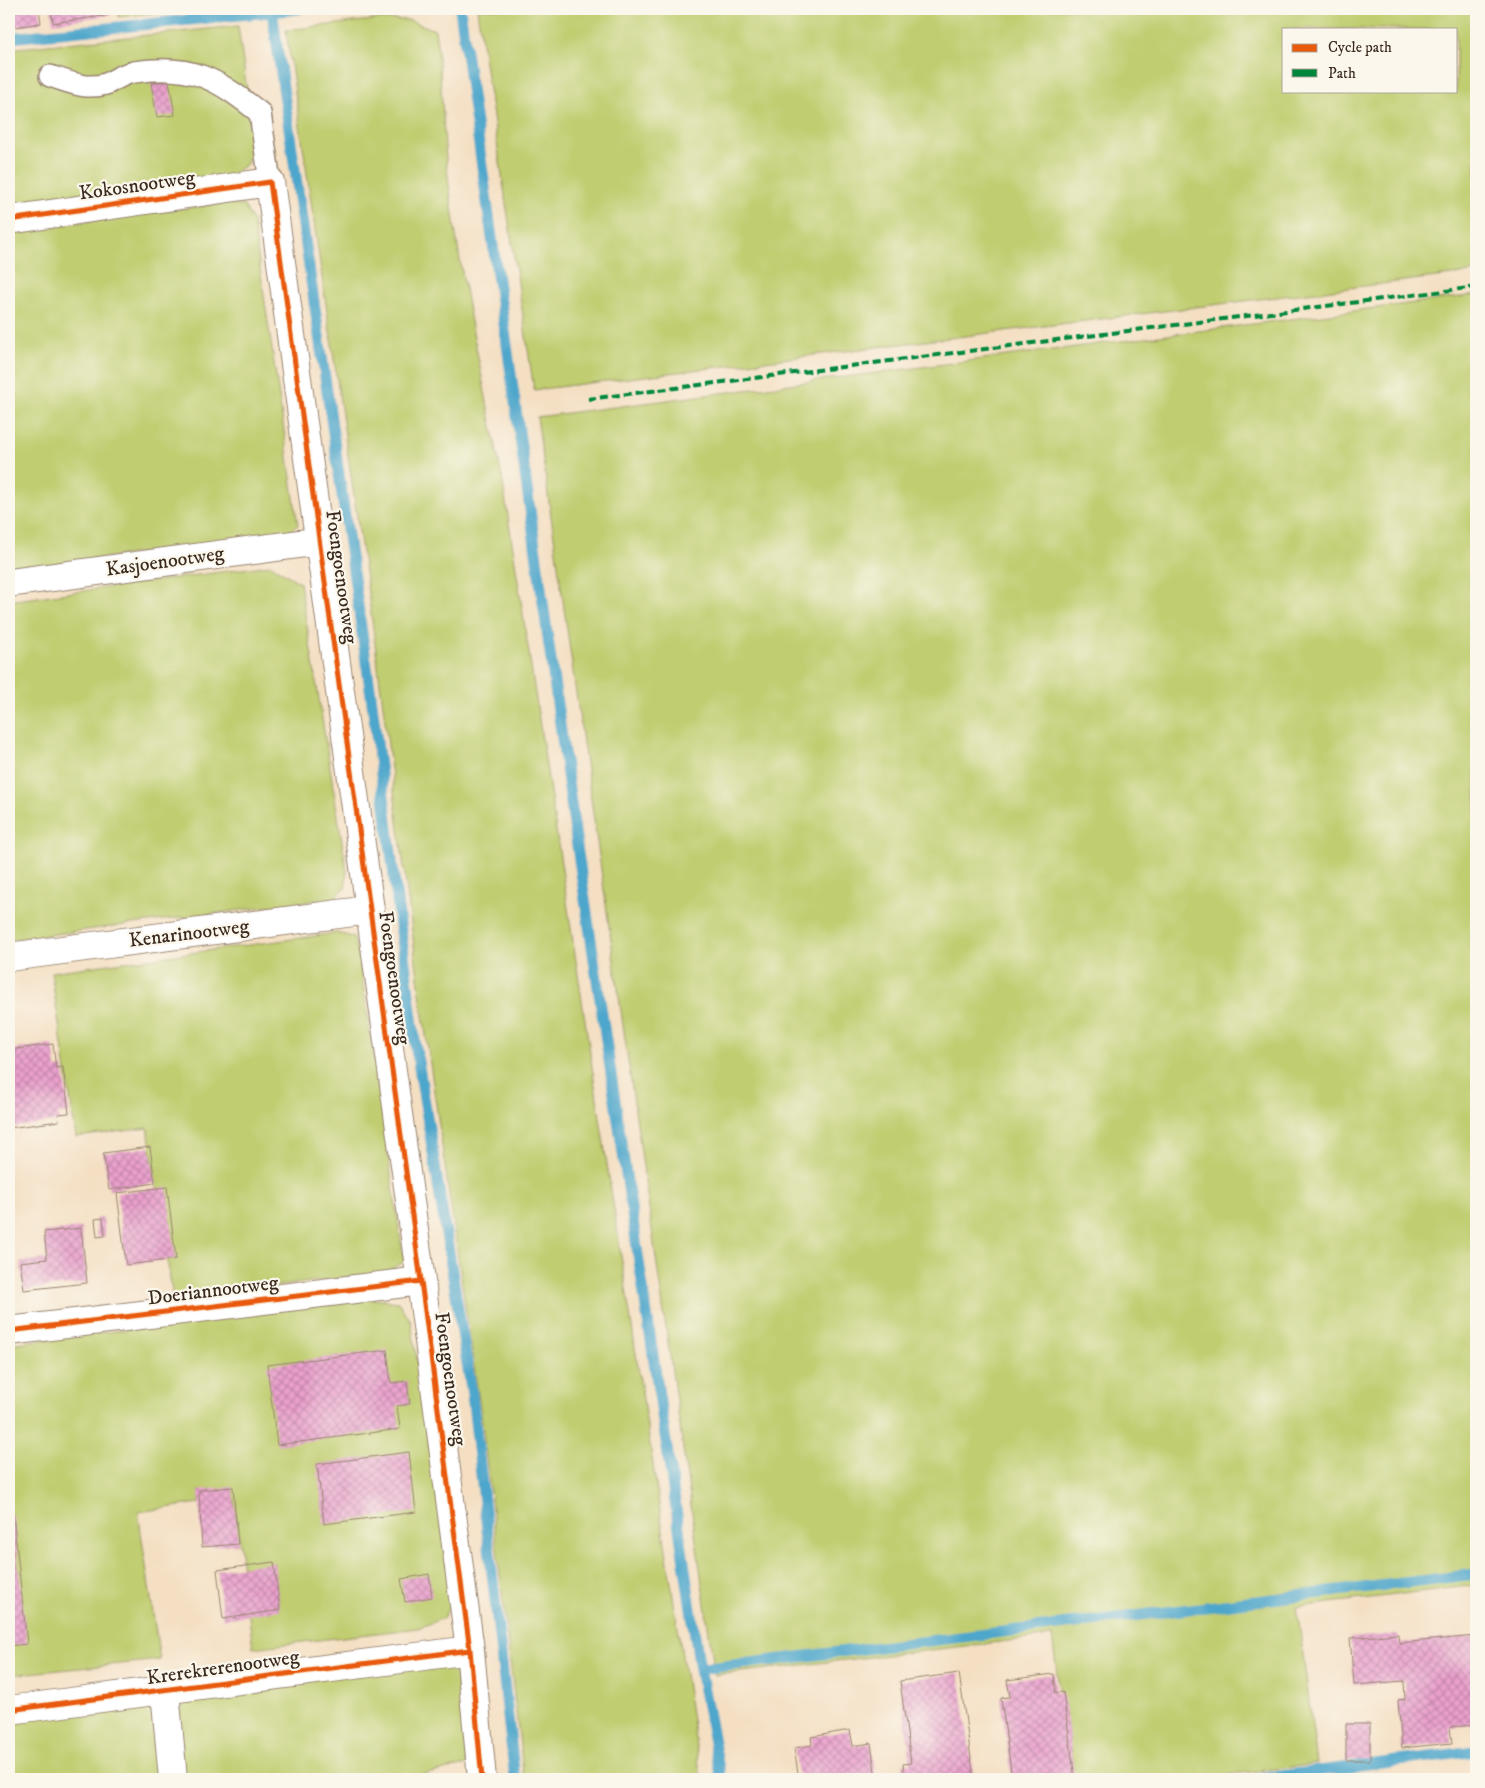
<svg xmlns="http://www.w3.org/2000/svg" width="1485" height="1788" font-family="'IM FELL DW Pica',serif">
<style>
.green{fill:#c0cd6f;stroke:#7e7c46;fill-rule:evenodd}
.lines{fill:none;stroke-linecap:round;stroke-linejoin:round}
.stream{stroke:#4ea6cb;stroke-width:11}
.building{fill:url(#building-cross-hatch)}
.lane-casing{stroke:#988470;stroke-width:24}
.street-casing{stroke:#988470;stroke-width:30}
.lane{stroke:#fff;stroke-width:21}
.street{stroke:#fff;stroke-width:28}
.quiet{stroke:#00873e;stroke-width:4;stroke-dasharray:8 4;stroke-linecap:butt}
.cycleway-casing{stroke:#fbf7ec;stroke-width:8}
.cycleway{stroke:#e8590c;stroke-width:5}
.labels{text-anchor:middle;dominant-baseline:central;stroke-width:4.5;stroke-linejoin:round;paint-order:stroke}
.street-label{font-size:20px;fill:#3b2a1e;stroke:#fbf7ec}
</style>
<defs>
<pattern id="building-cross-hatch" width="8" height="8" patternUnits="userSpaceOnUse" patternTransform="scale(1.25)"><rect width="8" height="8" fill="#eaa0cd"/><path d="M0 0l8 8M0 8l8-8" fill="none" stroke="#bf83a6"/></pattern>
</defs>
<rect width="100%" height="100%" fill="#fbf7ec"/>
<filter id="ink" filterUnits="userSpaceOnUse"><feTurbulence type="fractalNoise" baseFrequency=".02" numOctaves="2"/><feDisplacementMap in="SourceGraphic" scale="10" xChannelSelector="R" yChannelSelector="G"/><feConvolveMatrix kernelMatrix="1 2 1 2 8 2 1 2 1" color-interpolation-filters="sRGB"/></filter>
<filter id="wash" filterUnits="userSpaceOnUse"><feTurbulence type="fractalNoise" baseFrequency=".0096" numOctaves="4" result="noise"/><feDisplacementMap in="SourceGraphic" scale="20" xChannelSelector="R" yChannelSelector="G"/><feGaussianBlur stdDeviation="1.12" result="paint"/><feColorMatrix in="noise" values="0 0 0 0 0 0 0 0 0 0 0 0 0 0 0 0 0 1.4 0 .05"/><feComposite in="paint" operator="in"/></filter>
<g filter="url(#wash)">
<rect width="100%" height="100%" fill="#f4dfc3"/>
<!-- green -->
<path class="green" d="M117,9H191L119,17Z
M477,9H1476V272L534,390ZM1284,29H1456V91H1284Z
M380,19L409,20L435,30C443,81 442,133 449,185C461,283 483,380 502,477L701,1779H524L481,1414L422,1008L371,613L286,30Z
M238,26L254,141L247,164L227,177L9,208V49Z
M225,203L244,206L253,221L298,525L286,534L9,570V232Z
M1476,295V1585L1297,1607L1317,1764L1189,1779H1071L1052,1636L715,1675L537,417Z
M271,565L300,583L347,872L345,888L334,898L9,940V601Z
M337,933L353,937L359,957L404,1262L384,1273L173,1299L148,1128L76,1137L51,972Z
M374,1299L398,1302L411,1321L453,1601L443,1618L418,1628L253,1648L234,1498L138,1512L160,1660L9,1675V1344Z
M446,1654L456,1672L467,1765L404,1779H178L179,1693Z
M145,1690L153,1706L156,1779H9V1704Z"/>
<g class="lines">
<!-- stream -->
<path class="stream" d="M460,9L578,853L700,1669L1476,1574
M272,11L371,695L415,1042L472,1394L515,1779
M9,38L299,9
M700,1669L721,1779
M1257,1779L1476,1751"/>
</g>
<g id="blocks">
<!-- building -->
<path class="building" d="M9,9H39L41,23L9,28Z
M51,9H109L110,15L53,23Z
M169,81L175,115L157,117L151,83Z
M53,1044L56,1068L63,1067L69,1113L58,1114L59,1121L9,1128V1050Z
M150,1147L155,1183L109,1190L103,1153Z
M167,1187L176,1259L126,1265L117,1193Z
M103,1218L105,1236L97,1237L95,1219Z
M81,1228L87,1283L24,1290L20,1262L47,1259L44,1232Z
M387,1350L391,1383L407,1381L410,1404L397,1406L400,1429L277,1445L267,1365Z
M409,1452L416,1512L324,1524L317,1464Z
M233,1487L238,1544L202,1547L199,1490Z
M13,1514L27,1644L9,1646V1515Z
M274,1562L280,1610L223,1619L217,1570Z
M429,1574L432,1597L405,1602L401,1579Z
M1398,1634L1399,1643L1476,1636V1725L1450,1727L1452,1743L1402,1748L1398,1700L1405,1699L1404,1681L1354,1685L1350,1638Z
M959,1673L974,1779H905L903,1764L911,1763L900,1681Z
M1054,1674L1056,1693L1063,1692L1075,1779H1012L1001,1698L1010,1697L1007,1680Z
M1346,1724H1370V1760H1346Z
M850,1730L853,1746L871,1743L876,1779H799L794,1748L812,1745L811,1737Z"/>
</g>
</g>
<g filter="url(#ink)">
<use href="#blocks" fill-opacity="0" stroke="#988470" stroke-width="1"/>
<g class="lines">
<defs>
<path id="lane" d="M50,76C69,82 86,90 106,84C115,80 124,73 134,72C192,63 217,79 260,113L270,182"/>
<path id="street" d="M9,220L270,182L421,1281L470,1650L482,1779
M9,583L321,541
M9,957L369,910
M9,1331L421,1281
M165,1691L173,1779
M9,1710L470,1650"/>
</defs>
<!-- lane casing -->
<use href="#lane" class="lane-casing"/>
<!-- street casing -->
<use href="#street" class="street-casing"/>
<!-- lane -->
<use href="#lane" class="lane"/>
<!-- street -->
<use href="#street" class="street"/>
<!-- quiet -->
<path class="quiet" d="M588,399L1476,287"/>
<defs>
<path id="cycleway" d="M9,220L270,182L421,1281L470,1650L482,1779
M9,1331L421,1281
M9,1710L470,1650"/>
</defs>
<!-- cycleway casing -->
<use href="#cycleway" class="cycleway-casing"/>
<!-- cycleway -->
<use href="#cycleway" class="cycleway"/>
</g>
</g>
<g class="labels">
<!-- street labels -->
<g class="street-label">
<text transform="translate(137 186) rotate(-8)">Kokosnootweg</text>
<text transform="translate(165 562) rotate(-8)">Kasjoenootweg</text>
<text transform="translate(341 577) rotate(82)">Foengoenootweg</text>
<text transform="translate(189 934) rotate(-7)">Kenarinootweg</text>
<text transform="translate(394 978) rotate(82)">Foengoenootweg</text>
<text transform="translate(213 1291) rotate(-7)">Doeriannootweg</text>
<text transform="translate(450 1379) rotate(82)">Foengoenootweg</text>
<text transform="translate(223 1668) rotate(-8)">Krerekrerenootweg</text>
</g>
</g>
<!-- margin -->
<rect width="1485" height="1788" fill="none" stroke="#fbf7ec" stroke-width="30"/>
<!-- legend -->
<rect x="1282" y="28" width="175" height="65" fill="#fbf7ec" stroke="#aea59a"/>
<rect x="1292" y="44" width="25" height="8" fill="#e8590c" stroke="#aea59a"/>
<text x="1328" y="52" font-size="15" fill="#3b2a1e">Cycle path</text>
<rect x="1292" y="69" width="25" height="8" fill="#00873e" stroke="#aea59a"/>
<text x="1328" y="78" font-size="15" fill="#3b2a1e">Path</text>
</svg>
